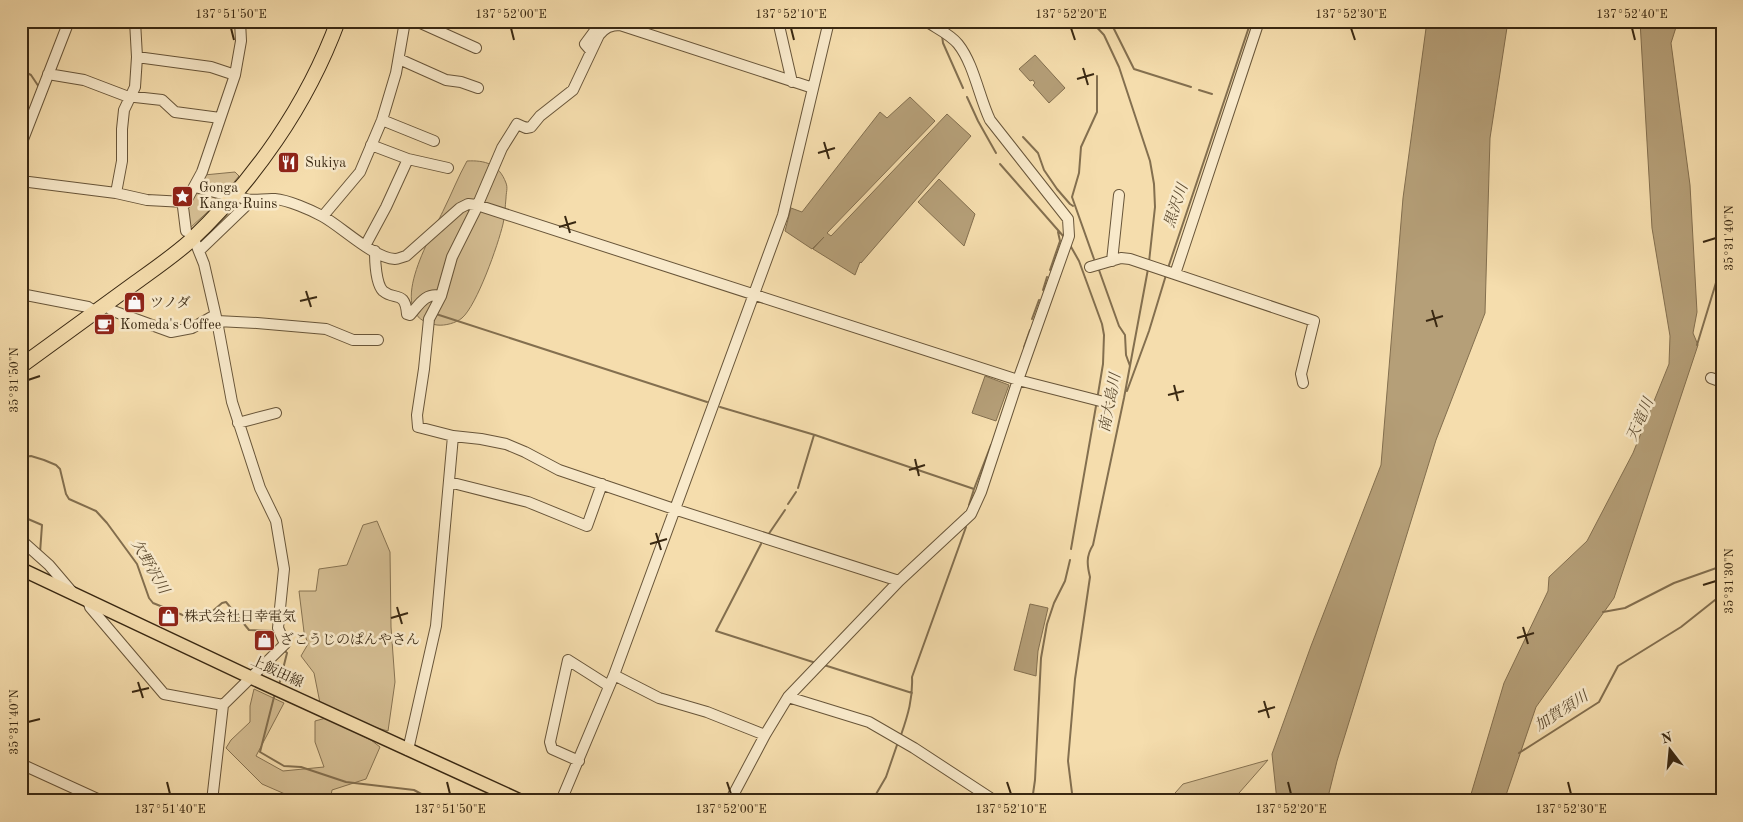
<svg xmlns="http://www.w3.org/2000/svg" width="1743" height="822" font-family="'Old Standard TT','Noto Serif JP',serif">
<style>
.green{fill:#d5be93;stroke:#877352}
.water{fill:#b59f78;stroke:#836f4f}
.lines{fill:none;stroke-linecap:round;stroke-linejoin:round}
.stream{stroke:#836f4f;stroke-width:2}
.minor-casing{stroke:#685539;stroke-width:12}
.major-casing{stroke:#392812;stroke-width:15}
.highway-casing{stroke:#392812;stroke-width:16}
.minor{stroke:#f8e9ca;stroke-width:10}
.major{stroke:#f5ddad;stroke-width:12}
.highway{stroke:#f5ddad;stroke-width:14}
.ticks{fill:none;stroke:#392812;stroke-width:2}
.labels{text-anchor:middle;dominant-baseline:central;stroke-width:5;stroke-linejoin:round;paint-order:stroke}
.poi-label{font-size:14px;fill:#392812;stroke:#f8e9ca;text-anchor:start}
.street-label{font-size:14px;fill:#392812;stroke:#f8e9ca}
.water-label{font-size:15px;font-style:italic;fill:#5e4c31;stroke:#f8e9ca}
.neatline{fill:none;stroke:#392812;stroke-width:2}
.ticks-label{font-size:12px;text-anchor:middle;fill:#392812}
</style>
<rect width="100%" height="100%" fill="#f5ddad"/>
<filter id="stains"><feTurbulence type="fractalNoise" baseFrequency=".004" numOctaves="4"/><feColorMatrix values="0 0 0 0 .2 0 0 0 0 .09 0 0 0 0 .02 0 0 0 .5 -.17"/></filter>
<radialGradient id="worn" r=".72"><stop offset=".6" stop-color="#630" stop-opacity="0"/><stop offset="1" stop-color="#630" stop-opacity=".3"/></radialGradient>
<!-- green -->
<path class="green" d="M467,161C485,160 499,164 506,183C508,188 506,193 506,198C505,207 505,216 503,224C498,245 477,305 462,318C456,323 445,326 437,325C381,318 432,235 444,209C452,193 458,177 467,161Z
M235,172L239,176L226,192L200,184L204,175Z
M196,190L220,197L214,206L190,228L187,209Z
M377,521L390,552L391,627L395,682L388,731L374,727L320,703L314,673L301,656L308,644L304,632L299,591H316L319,569L347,565L363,525Z
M254,689L284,703L256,756L283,771L324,767L315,742V721L326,718L371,740L380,747L366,779L332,790L330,801H301L262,784L226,748L231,740L250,722V706Z
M1268,760L1232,801H1168L1183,784Z"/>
<!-- water -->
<path class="water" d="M1427,21H1508L1490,138L1485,313L1436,440L1337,761L1327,801H1277L1272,754L1311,646L1381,465L1403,198Z
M1640,21H1678L1671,43L1690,185L1697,312L1693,333L1698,345L1614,598L1536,707L1504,801H1469L1504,683L1548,591L1549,577L1587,541L1633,453L1669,364L1670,336L1652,228Z
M1035,55L1065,88L1049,103L1033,85L1035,83L1033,80L1030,81L1019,69Z
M910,97L935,121L827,233L831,236L947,114L971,136L861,263L860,262L855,275L813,249L824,237L812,249L785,231L791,208L802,212L880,112L887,118Z
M939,179L975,214L964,246L918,202Z
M985,376L1009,385L996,421L972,413Z
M1030,604L1048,608L1038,651L1036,676L1014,670Z"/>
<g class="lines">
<!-- stream -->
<path class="stream" d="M1091,21L1104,35L1119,67L1150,161L1154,184L1155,207L1149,262
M1113,21L1112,25L1134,69L1191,87
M946,28L951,23
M942,35L943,43L963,88
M21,70L31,75L39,87
M1199,90L1212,94
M967,97L978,121L996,153
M1023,137L1038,153L1044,170L1057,189L1070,204L1073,206
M1000,164L1064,237
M1070,245L1079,261L1102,324L1104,335L1103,364L1098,394
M1094,259L1072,197L1079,173L1081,147L1097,112V76
M1168,268L1251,21
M1050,270L1060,241L1058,232
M1099,270L1119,326L1125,335L1126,355L1130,366
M1043,290L1047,277
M436,314L707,402
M1032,319L1039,300
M1697,345L1722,263
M1024,347L1030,330
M1127,391L1149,331L1166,275
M720,407L815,435L974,489L969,505
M24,457L31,456L44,460L56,465L60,469L66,494L69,499L96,511L107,523L137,564L149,598L153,603L200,622L222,603L226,602L249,630L274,631
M798,488L814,435
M974,489L991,445
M788,504L796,492
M21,516L42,525L40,553
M768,535L785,510
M761,544L716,631L816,663
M1071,549L1096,406
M1603,612L1625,608L1674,583L1722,566
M824,665L912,693
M279,685L287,653L284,650
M274,697L260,752L284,766L301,767L346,782L414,790L425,796L428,801
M901,735C908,715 913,698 912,677L966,527
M1519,753L1599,702L1618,666L1681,627L1715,600L1722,599
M21,758L28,761
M872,801L886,777L897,745
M1032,801L1035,780L1041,658L1047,624L1054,603L1065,581L1070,560
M1073,801L1068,761L1075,679L1090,577C1087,565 1086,556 1093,545L1124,398L1148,269"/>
<defs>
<path id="minor" d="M416,21L476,48
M778,21L792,82
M591,51L585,44L602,21
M137,57L211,67L235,75
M399,59L446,80L461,82L478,88
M48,74L84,80L126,96L162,100L175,112L220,118
M813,88L620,25C610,25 605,28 599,35L573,90L540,116L531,127L526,128L517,124L502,148L475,211L452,257L441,296L429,319L424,369L417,415L418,427L453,436L481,439L506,444L525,452L559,470L674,509L899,581
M382,120L434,141
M371,145L408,159L448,168
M21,148L22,142L69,21
M21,181L116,193L147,200L185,202
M195,187L226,195L231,199
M116,193L122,161V129L124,110L135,87L137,57L135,21
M235,194C248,204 260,198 275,199C288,200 311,210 322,216C341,226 373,258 395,259C398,259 402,257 406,256L460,208L468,204L477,205L1018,380L1104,402
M323,216L360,172L382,120L396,73L405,21
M186,231L183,207L202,172L235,75L241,41L240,21
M196,244L204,264L217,321L232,402L260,488L276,521L284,569L278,628L285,644L223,705L212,801
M365,246L386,207L408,159
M199,251L251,201
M375,251C375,261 376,284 383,291C395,301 405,290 407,314L410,315C419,305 425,292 441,296
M1112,261L1119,195
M1090,267L1121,258L1130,259L1314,321L1301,374L1303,383
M1175,274L1259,21
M21,294L88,307L96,312
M105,305L113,311L171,332L192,328L215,315
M217,321L257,323L326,329L353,340H378
M1711,378L1722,382
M238,423L276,413
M449,482L528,502L587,526L602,484
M21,540L49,565L72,592
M88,600L90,607L164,694L223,705
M614,675L659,698L707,712L765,735
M788,697L869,722L914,748L995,801
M21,727L23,707
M408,750L436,626L453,436
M579,761L552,749L550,742L568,660L609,686
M21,764L102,801
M561,801L614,675L783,215L829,21
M730,801L765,735L788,697L899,581L971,514L981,492L1018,380L1069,236L1068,219L990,120C979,97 974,64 958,44C950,34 936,28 926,21"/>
<path id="major" d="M21,569L252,678L521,801"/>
<path id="highway" d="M21,366C59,338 97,311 135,283C153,270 172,257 189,242C254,181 307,105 338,21"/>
</defs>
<!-- minor casing -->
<use href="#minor" class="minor-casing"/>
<!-- major casing -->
<use href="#major" class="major-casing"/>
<!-- highway casing -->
<use href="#highway" class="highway-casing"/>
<!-- minor -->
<use href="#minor" class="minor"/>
<!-- major -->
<use href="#major" class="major"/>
<!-- highway -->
<use href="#highway" class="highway"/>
</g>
<!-- ticks -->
<path class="ticks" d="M231,28L234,40M511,28L514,40M791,28L794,40M1071,28L1075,40M1351,28L1355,40M1632,28L1635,40M1083,68L1088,85M1077,79L1094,74M824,142L829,159M818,153L835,148M565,216L570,233M559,227L576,222M1703,242L1716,238M306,291L311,307M300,301L317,297M1432,310L1437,327M1426,321L1443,316M28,380L40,376M1174,385L1178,401M1168,395L1184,391M915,459L919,476M909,470L925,465M656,533L661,550M650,544L667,539M1703,585L1716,581M397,607L402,624M391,618L408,613M1523,627L1528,644M1517,638L1534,633M138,682L143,698M132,692L149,688M1264,701L1269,718M1258,712L1275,707M28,722L40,719M167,782L170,794M447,782L450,794M727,782L731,794M1007,782L1011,794M1288,782L1291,794M1568,782L1571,794"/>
<!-- icons -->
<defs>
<symbol id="restaurant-square" viewBox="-11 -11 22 22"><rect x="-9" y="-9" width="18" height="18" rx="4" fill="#8f2418" stroke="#f8e9ca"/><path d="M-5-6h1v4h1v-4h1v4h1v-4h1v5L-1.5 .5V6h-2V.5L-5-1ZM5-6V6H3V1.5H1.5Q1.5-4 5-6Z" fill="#fff"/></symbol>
<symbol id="sight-square" viewBox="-11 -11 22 22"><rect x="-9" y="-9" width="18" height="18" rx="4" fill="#8f2418" stroke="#f8e9ca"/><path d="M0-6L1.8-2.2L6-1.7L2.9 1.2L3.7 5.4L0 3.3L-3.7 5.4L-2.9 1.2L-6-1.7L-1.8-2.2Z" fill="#fff"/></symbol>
<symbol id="shop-square" viewBox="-11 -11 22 22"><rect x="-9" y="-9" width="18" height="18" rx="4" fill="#8f2418" stroke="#f8e9ca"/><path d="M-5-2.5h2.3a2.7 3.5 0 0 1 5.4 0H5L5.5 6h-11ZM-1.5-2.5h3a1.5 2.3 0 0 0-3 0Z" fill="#fff"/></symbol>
<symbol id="cafe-square" viewBox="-11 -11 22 22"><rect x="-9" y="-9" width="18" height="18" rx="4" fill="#8f2418" stroke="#f8e9ca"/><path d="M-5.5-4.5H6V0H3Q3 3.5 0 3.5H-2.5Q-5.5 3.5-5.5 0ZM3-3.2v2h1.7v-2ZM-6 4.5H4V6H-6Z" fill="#fff"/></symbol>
</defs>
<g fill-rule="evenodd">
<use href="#restaurant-square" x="276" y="150" width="25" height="25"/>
<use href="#sight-square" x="170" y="184" width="25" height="25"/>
<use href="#shop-square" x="122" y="290" width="25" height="25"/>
<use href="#cafe-square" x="92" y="312" width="25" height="25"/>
<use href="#shop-square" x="156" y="604" width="25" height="25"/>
<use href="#shop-square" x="252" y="628" width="25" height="25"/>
</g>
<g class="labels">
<!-- poi labels -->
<g class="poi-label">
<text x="305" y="163">Sukiya</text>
<text x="199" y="188">Gonga<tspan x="199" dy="16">Kanga Ruins</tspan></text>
<text x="150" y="303">ツノダ</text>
<text x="120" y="325">Komeda's Coffee</text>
<text x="184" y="617">株式会社日幸電気</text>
<text x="280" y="640">ざこうじのぱんやさん</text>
</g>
<!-- street labels -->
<g class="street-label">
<text transform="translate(277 672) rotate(25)">上飯田線</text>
</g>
<!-- water labels -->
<g class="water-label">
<text transform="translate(1177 206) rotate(-71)">黒沢川</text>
<text transform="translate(1111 403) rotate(-79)">南大島川</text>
<text transform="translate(1641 420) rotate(-66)">天竜川</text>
<text transform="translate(149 567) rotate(60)">欠野沢川</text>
<text transform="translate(1562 712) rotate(-33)">加賀須川</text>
</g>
</g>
<!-- margin -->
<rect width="1743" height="822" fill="none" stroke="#f5ddad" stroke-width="55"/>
<!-- north arrow -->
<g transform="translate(1670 750) rotate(344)" stroke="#f8e9ca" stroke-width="4" paint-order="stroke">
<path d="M0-4L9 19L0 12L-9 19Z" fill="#392812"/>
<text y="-8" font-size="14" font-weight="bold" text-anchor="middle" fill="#392812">N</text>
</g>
<rect x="28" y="28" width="1688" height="766" class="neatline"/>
<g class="ticks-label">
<text x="231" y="18">137°51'50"E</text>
<text x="511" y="18">137°52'00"E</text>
<text x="791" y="18">137°52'10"E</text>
<text x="1071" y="18">137°52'20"E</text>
<text x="1351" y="18">137°52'30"E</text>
<text x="1632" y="18">137°52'40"E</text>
<text transform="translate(1729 238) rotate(-90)" y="4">35°31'40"N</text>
<text transform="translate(14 380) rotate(-90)" y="4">35°31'50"N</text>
<text transform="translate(1729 581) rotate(-90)" y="4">35°31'30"N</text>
<text transform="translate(14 722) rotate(-90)" y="4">35°31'40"N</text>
<text x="170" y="813">137°51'40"E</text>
<text x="450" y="813">137°51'50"E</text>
<text x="731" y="813">137°52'00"E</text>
<text x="1011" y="813">137°52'10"E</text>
<text x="1291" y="813">137°52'20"E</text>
<text x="1571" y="813">137°52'30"E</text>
</g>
<rect width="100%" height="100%" filter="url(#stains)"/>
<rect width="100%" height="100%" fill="url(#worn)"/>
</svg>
